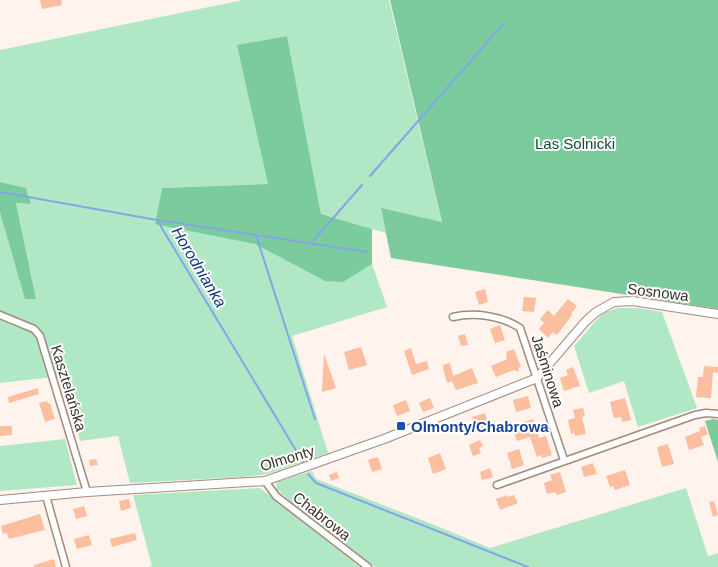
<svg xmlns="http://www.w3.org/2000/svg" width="718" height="567" font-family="Helvetica,sans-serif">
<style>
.green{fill:#b0e7c5}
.forest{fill:#7bcb9c}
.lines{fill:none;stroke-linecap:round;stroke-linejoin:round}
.stream{stroke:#82a6e7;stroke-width:2}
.building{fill:#fbbe9e}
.minor-casing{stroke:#a38a7d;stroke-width:9}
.tertiary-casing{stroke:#a38a7d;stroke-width:10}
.minor{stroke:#fff;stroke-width:6}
.tertiary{stroke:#fff;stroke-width:8}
.transit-dot{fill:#1a4fb4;stroke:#fff;stroke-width:2}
.labels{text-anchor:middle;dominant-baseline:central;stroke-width:4;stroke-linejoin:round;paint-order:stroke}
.park-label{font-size:15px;fill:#0c4c2e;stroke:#fff}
.street-label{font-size:15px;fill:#3b312b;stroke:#fff}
.transit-label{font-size:15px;font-weight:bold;fill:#164399;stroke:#fff;text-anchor:start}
.water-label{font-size:16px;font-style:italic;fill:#123884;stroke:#fff}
</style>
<rect width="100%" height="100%" fill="#fef3ed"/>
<!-- green -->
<path class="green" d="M243,0H389L442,223L381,209L386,233L321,214L287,36L238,45L268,184L162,188L155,223L255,244L325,281H343L372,264L387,307L292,336L328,453L267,474L243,477L130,483L118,436L80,441L62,376L0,383V212L36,299L16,203L31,204L26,188L0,182V50Z
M617,308H639L662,312L697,408L638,427L624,381L589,393L574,346L602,314Z
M65,439L77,485L0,491V446Z
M312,471L316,479L432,524L490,548L686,488L708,556L718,553V567H375L305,514L276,489L277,482Z
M260,488L360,567H148L152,566L133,495Z"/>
<!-- forest -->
<path class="forest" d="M390,0H718V309L391,258L381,208L442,222Z
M287,36L321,214L372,229V264L343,282L325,281L255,244L155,224L162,188L268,184L237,45Z
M0,182L26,188L31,204L16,203L36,299H25L0,212Z
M713,419L718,420V462L705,421Z"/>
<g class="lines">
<!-- stream -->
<path class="stream" d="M370,176L504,23
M0,192L157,220L303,462
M157,220L367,252
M256,235L315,419
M313,241L362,185
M308,474L316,483L528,567"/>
</g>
<!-- building -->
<path class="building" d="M40,0H61L62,5L42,9Z
M485,289L488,302L479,305L475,292Z
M524,297L536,298L534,312L522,311Z
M568,299L577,306L571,314L572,315L557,335L553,332L548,338L539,329L544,323L540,319L548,310L554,316Z
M500,325L505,340L495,343L490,329Z
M465,334L468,345L461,346L458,336Z
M361,347L367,365L349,370L344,352Z
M411,348L416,364L427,361L429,369L412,375L404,351Z
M514,349L521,367L518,368L519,372L514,370L496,377L491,366L507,359L506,352Z
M324,354L336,388L322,392Z
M450,363L453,376L472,368L478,383L456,390L452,381L447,383L444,372L443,365Z
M704,366L718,367V373L713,372L711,398L696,397L698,377H703Z
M573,367L580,386L564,391L560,378L568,375L566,370Z
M38,388L39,394L9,403L8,397Z
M528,396L531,408L516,412L513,400Z
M430,398L434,408L423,412L419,403Z
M625,398L631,420L622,422L621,417L614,418L610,402Z
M406,400L410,411L397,416L393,405Z
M47,401L48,404L50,403L55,419L45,422L39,403Z
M583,408L585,416L582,417L586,434L575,436V433L571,434L568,420L575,418L573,410Z
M485,413L489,425L476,429L472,417Z
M533,419L539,438L546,436L552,455L542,458L541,455L537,457L530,437L517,441L512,426Z
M0,426H12V435L0,436Z
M705,426L708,434L701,437L704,445L689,450L685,437L700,431L699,428Z
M480,440L483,446L479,448L481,453L473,456L469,445Z
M668,444L674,464L662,467L657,447Z
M519,449L524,465L512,469L507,453Z
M440,453L446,469L433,474L428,458Z
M378,457L382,469L372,472L368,460Z
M96,459L98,465L90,466L89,460Z
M593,463L597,474L584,477L581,467Z
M490,468L493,477L482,480L480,472Z
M625,470L630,485L615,490L613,486L610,487L606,476Z
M337,472L339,478L331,481L329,475Z
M560,472L566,492L557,495L555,492L547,494L544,483L552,480L550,475Z
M507,495L508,497L514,495L518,503L500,510L496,499Z
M129,499L131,508L121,511L119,501Z
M714,501L718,515L713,517L709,502Z
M84,506L87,516L76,519L73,509Z
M40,514L45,530L9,539L7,533L3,534L1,526Z
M135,533L137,540L112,547L110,539Z
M89,535L92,545L77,549L74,539Z
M54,559L56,567H34V565Z"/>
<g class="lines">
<defs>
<path id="minor" d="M0,315L34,329L40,336L87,492
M453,317C475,312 502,316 520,328L564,460
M265,481L276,496L368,567
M497,485L695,415L706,413L718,414
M46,496L66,567"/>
<path id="tertiary" d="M0,500L87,492L265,481L384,439L537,378L585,322L596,312L614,302L633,301L718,314"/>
</defs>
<!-- minor casing -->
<use href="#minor" class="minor-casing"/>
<!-- tertiary casing -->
<use href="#tertiary" class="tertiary-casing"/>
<!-- minor -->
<use href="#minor" class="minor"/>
<!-- tertiary -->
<use href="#tertiary" class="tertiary"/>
</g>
<!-- markers -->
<rect class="transit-dot" x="396" y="421" width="10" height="10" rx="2.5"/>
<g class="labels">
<!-- park labels -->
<g class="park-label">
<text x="575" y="143">Las Solnicki</text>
</g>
<!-- street labels -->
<g class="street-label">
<text transform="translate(658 292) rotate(7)">Sosnowa</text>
<text transform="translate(548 371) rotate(72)">Jaśminowa</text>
<text transform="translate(69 388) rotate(73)">Kasztelańska</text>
<text transform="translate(287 458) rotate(-17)">Olmonty</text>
<text transform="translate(322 516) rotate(38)">Chabrowa</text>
</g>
<!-- transit labels -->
<g class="transit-label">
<text x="411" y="426">Olmonty/Chabrowa</text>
</g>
<!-- water labels -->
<g class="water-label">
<text transform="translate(199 267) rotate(59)">Horodnianka</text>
</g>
</g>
</svg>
